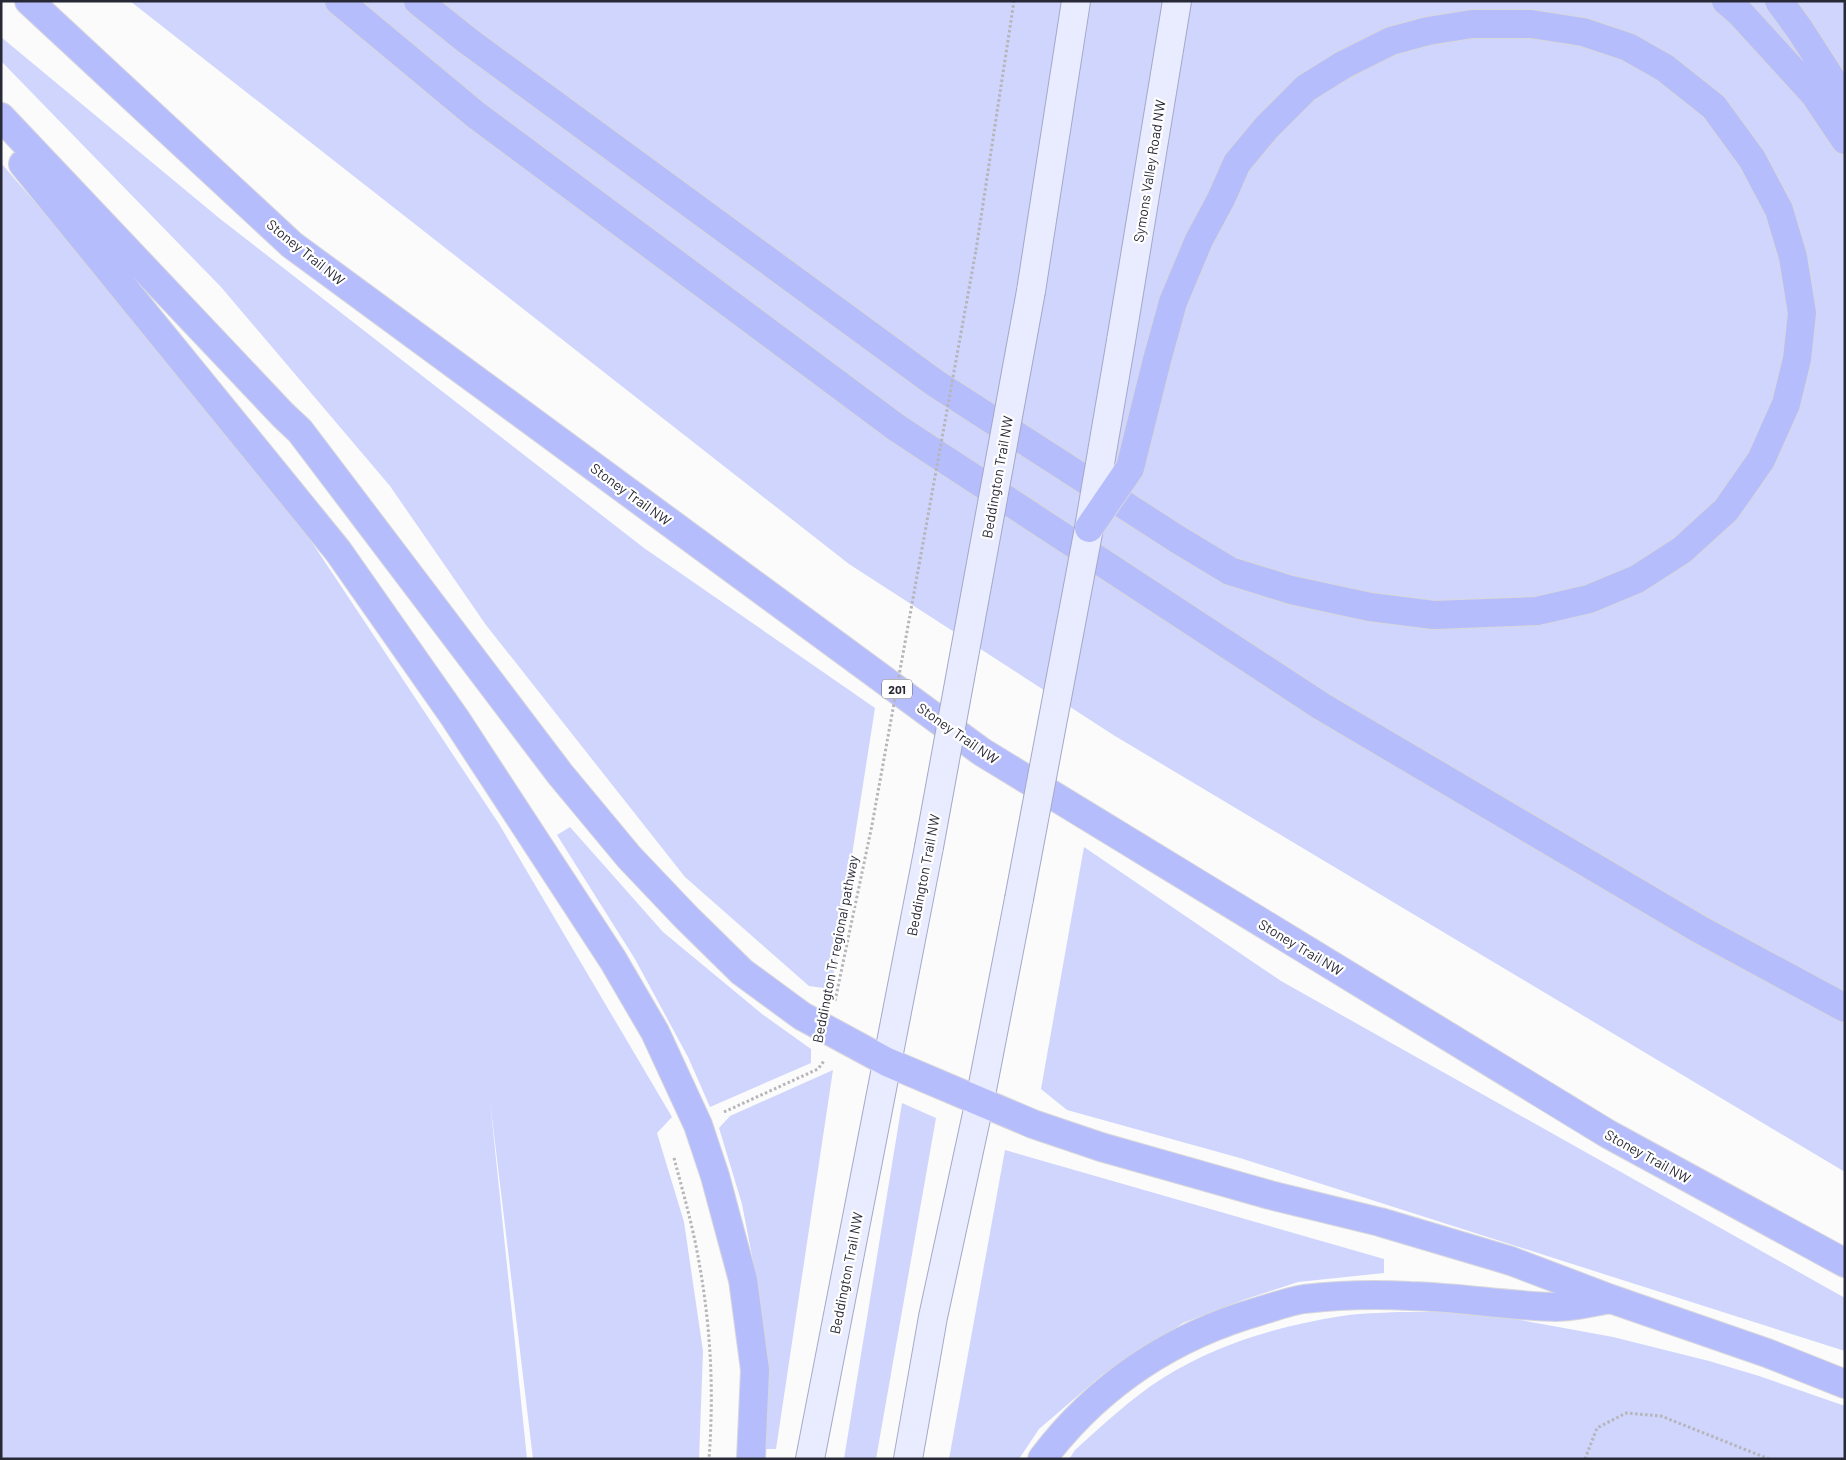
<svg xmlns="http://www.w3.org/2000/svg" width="1846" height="1460" font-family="Barlow,sans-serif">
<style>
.green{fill:#cfd5fc}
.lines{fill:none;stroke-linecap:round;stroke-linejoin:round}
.secondary-casing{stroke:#a4a8c9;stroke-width:30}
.highway-casing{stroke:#d8d8db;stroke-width:30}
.path{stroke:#b5b5ba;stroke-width:3;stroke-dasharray:2.5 2.5;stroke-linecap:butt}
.secondary{stroke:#e9ebfe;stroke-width:28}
.highway{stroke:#b6bdfd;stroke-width:28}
.secondary-bridge-casing{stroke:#a4a8c9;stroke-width:30;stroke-linecap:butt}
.highway-bridge-casing{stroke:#d8d8db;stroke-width:30;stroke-linecap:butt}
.path-bridge{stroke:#b5b5ba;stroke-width:3;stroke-dasharray:2.5 2.5;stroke-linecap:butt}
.secondary-bridge{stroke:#e9ebfe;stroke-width:28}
.highway-bridge{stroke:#b6bdfd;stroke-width:28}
.labels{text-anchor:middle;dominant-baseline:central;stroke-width:4.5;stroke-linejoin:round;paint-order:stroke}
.shield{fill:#fff;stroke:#686972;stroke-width:1}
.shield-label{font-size:12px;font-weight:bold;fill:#282936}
.street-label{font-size:14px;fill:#282936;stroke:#fff}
</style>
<rect width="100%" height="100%" fill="#fbfbfb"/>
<!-- green -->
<path class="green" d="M130,1H1845V1172L1115,736L849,564Z
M1,37L219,218L644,548L875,708L831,989L809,986L685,877L486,625L390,486L221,287L1,61Z
M1,163L118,298L301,526L499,824L672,1117L657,1133L684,1222L703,1351L699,1459H533L490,1101L527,1459H1Z
M570,827L663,932L762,1014L811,1049V1063L710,1107L688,1057L635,959L557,835Z
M1084,847L1281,981L1845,1298V1351L1240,1158L1067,1110L1041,1089Z
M833,1070L776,1449H761L757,1282L742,1204L719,1128L730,1116Z
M902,1103L936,1118L876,1459H844Z
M1005,1150L1384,1259V1273L1298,1282L1243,1300L1183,1323L1102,1375L1039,1429L1019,1459H949Z
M1399,1312H1459L1509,1318L1613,1337L1709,1361L1759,1376L1845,1406V1459H1069L1075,1450C1103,1425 1131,1398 1163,1378C1217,1344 1279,1326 1342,1316C1360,1313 1380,1313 1399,1312Z"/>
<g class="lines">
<defs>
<path id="secondary" d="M1031,291L1076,1
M1121,341L1177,1
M810,1459L929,847
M908,1459L933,1317L980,1100L1019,899"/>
<path id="highway" d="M29,1L292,245L982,752L1608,1134L1845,1263
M339,1L476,115L897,428L1321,706L1699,929L1845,1008
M418,1L468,41L935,383L1177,539L1230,571L1291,590L1370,607L1434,615L1537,611L1589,599L1637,579L1682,550L1726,510L1761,460L1786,404L1797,359L1802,313L1793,257L1779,210L1752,159L1714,107L1665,68L1628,47L1583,32L1531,24H1472L1428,31L1391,41L1343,65L1306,88L1267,127L1237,163L1221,199L1199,240L1173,302L1157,360
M1726,1L1741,14L1814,94L1845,140
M1779,1L1800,30L1836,86L1845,110
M1,117L283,415L300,431L560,774L629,857L686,917L742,972L802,1016L887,1062L1033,1124L1101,1147L1270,1195L1380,1222L1511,1261L1611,1299L1767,1353L1845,1384
M23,164L338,551L455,718L613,960L655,1032L698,1125L715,1176L743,1280L755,1370L751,1459
M1042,1459C1098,1385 1172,1336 1260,1311C1274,1307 1290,1301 1304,1299C1339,1295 1375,1294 1410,1296C1459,1297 1508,1306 1557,1307C1574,1307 1593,1302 1610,1299"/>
</defs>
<!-- secondary casing -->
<use href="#secondary" class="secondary-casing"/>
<!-- highway casing -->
<use href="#highway" class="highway-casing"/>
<!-- path -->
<path class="path" d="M976,250L1014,1
M835,1001L872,825
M724,1112L818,1069L824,1061
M674,1158C683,1192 693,1227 699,1262C711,1329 714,1391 709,1459
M1585,1459L1597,1428L1626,1413L1661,1416L1769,1459"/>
<!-- secondary -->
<use href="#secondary" class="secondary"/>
<!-- highway -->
<use href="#highway" class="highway"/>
<defs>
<path id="secondary-bridge" d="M929,847L1031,291
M1019,899L1089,528L1121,341"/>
<path id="highway-bridge" d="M1089,528L1130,468L1157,360"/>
</defs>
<!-- secondary-bridge casing -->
<use href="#secondary-bridge" class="secondary-bridge-casing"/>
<!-- highway-bridge casing -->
<use href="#highway-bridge" class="highway-bridge-casing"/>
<!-- path-bridge -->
<path class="path-bridge" d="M872,825L976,250"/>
<!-- secondary-bridge -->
<use href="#secondary-bridge" class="secondary-bridge"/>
<!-- highway-bridge -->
<use href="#highway-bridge" class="highway-bridge"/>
</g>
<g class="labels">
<!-- shield labels -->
<rect class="shield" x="882" y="679.5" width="30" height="19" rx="4"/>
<g class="shield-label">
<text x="897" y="689">201</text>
</g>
<!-- street labels -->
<g class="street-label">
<text transform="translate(1149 171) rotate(-81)">Symons Valley Road NW</text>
<text transform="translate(306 252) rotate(39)">Stoney Trail NW</text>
<text transform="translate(997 477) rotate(-80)">Beddington Trail NW</text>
<text transform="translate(631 494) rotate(36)">Stoney Trail NW</text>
<text transform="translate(958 733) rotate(35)">Stoney Trail NW</text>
<text transform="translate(923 875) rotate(-79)">Beddington Trail NW</text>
<text transform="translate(1301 947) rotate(31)">Stoney Trail NW</text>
<text transform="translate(835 949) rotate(-79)">Beddington Tr regional pathway</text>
<text transform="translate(1648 1156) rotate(29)">Stoney Trail NW</text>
<text transform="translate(846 1273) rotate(-79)">Beddington Trail NW</text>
</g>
</g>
<!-- border -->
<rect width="1846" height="1460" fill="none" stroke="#282936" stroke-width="5"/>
</svg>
